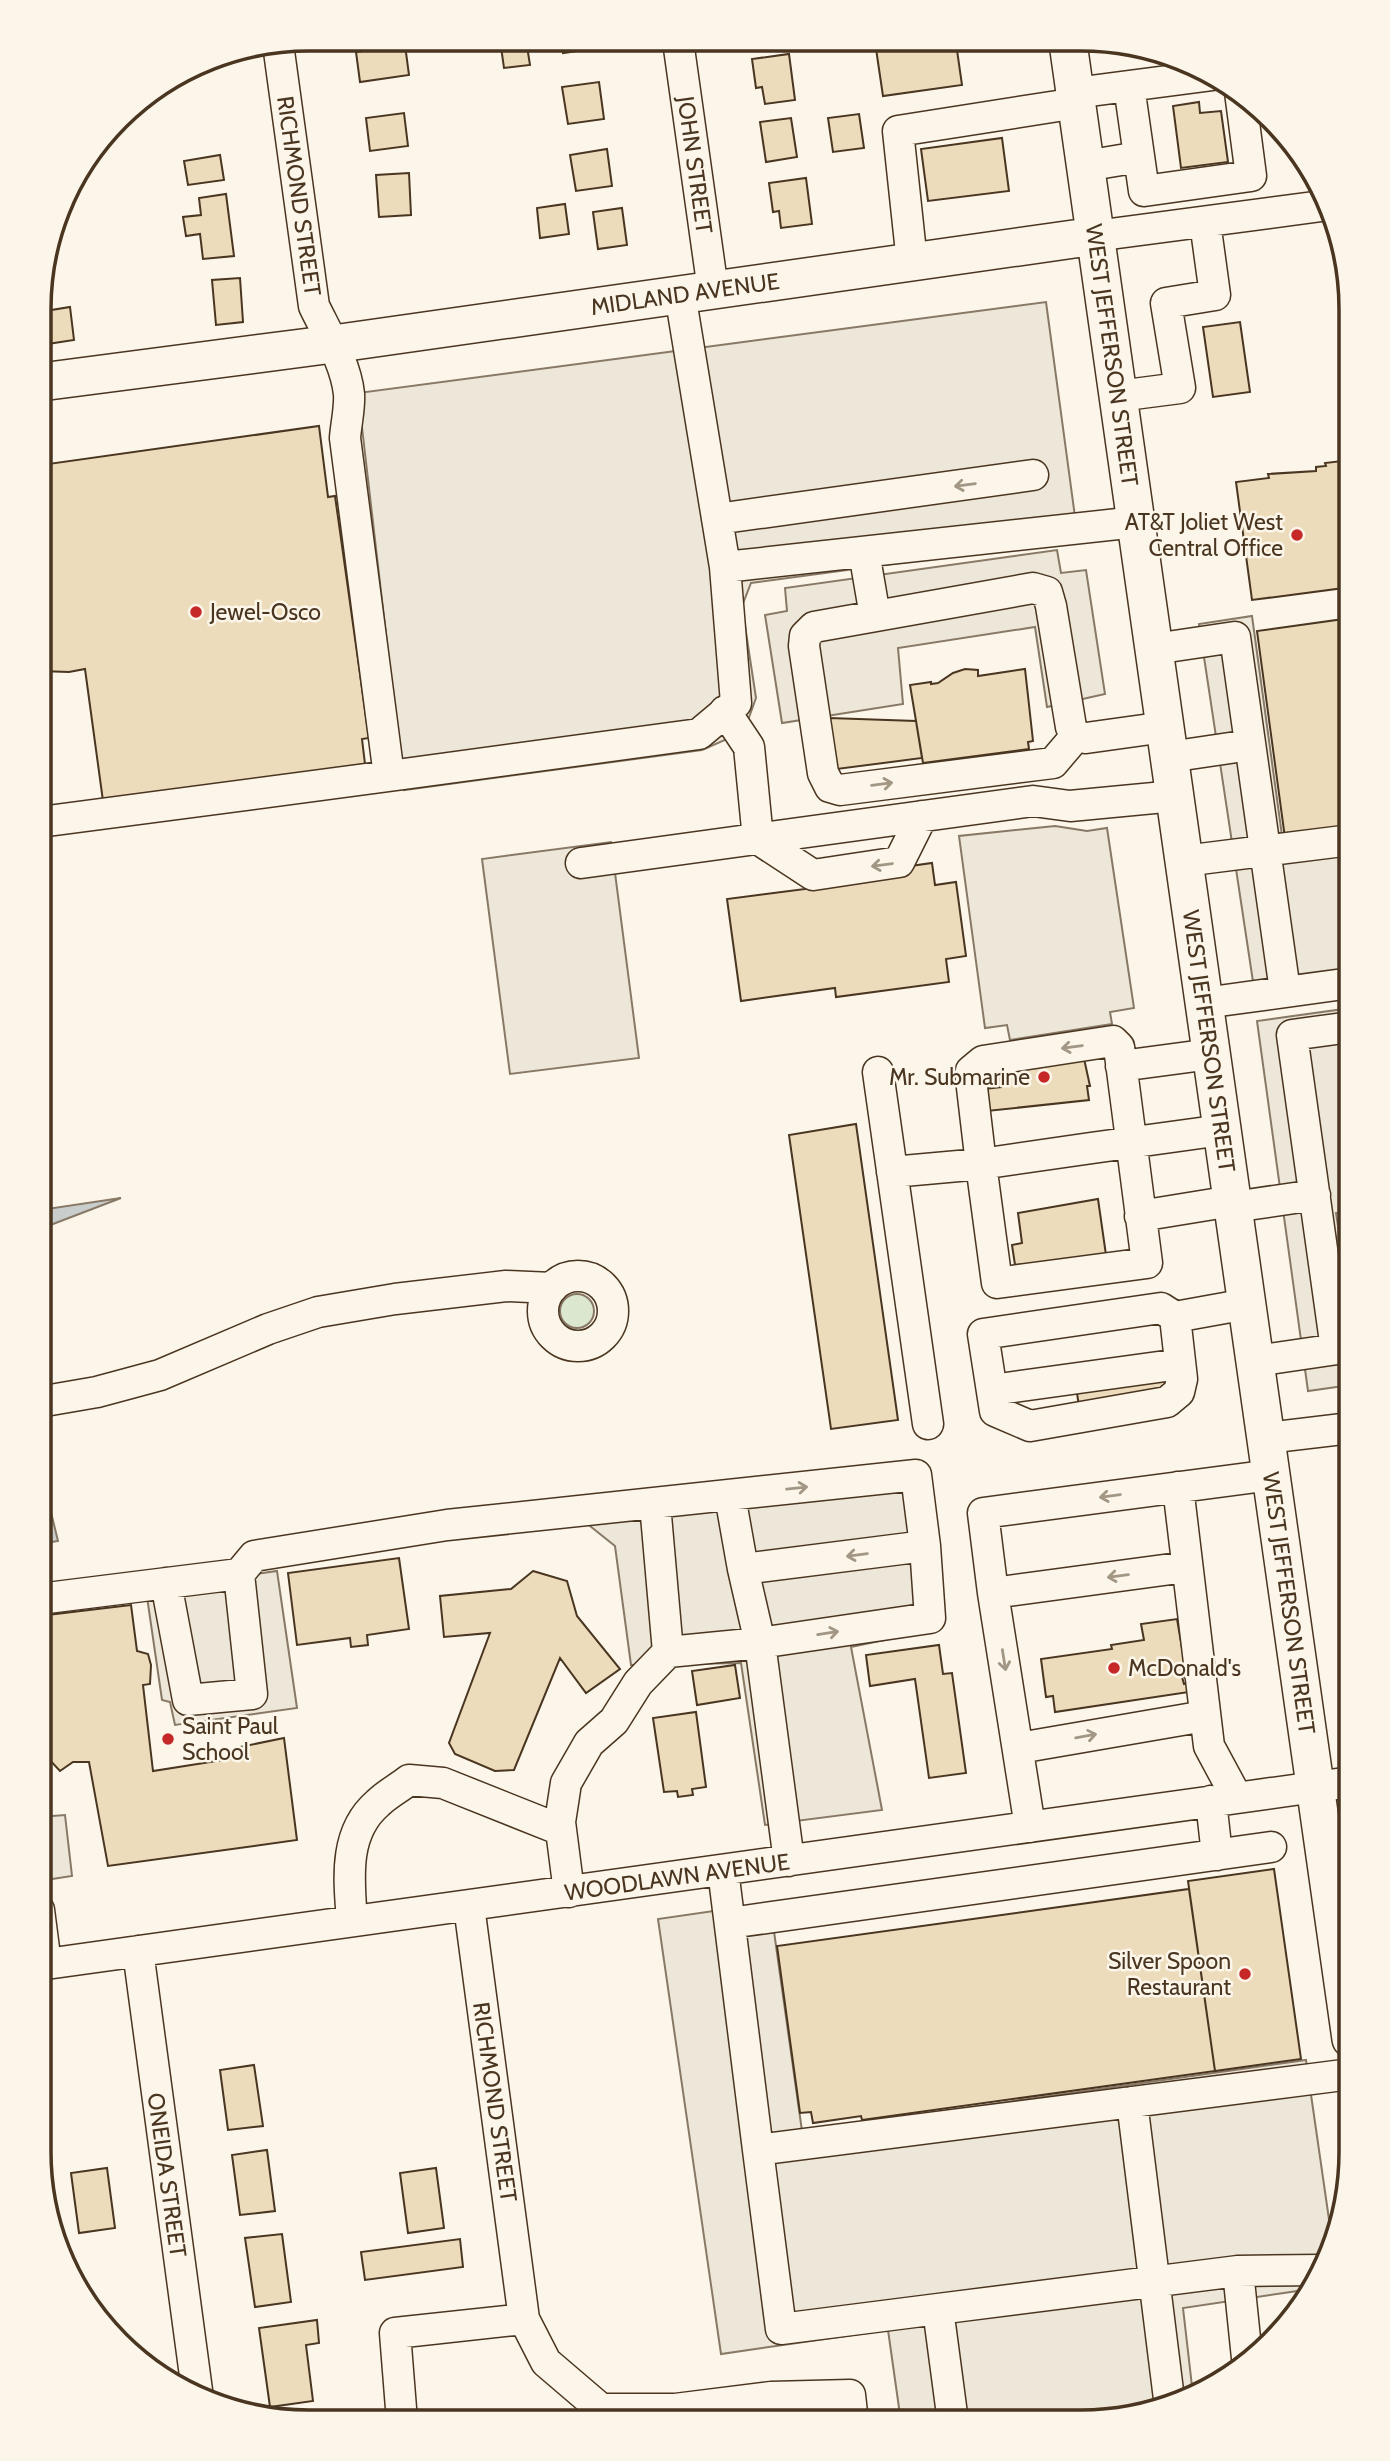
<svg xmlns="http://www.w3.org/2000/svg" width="1390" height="2461" font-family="Cabin,sans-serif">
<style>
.green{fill:#dce7d0;stroke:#887966;stroke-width:2}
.parking{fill:#ede7d9;stroke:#887966;stroke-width:2}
.water{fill:#c9cecd;stroke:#887966;stroke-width:2}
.building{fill:#ecdcbc;stroke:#4a3520;stroke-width:2}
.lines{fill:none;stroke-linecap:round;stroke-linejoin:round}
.minor-casing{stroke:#4a3520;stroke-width:33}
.major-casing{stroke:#4a3520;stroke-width:40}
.minor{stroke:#fbf6e9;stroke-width:30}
.major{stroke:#fbf6e9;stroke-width:37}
.oneway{stroke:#a29684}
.poi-dot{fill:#c62828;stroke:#fbf6e9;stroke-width:2.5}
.labels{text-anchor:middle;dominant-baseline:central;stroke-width:5;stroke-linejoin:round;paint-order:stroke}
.street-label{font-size:23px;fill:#4a3520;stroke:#fbf6e9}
.poi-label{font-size:23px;fill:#4a3520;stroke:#fbf6e9;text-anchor:end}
.rim{fill:none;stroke:#4a3520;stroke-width:3.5}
</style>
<rect width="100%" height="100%" fill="#fbf6e9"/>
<!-- green -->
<path class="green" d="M560 1311a17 17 0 1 1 34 0a17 17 0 1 1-34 0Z"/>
<!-- parking -->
<path class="parking" d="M1046,302L1078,539L751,583L742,606L756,698L747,723L725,740L702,750L404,790L358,393Z
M1057,550L1061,573L1086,570L1105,694L1047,707L1035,627L898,648L903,704L782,723L765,615L787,611L785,588Z
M1252,616L1283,843L1351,834V995L1257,1008L1199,624Z
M1055,826L1087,831L1107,828L1134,1008L1110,1012L1112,1024L1010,1040L1007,1025L985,1028L959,836Z
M611,842L639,1058L510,1074L482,859Z
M1351,1008V1211L1336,1213L1351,1310V1385L1308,1391L1257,1021Z
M916,1475L942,1628L851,1647L882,1810L765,1825L741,1663L631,1665L615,1546L590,1526L588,1499Z
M277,1571L297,1708L175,1725L170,1702L162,1700L146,1590Z
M65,1815L72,1876L39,1881V1817Z
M770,1903L802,2131L1306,2060L1333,2247L1311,2289L1183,2308L1193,2395L1169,2408L1082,2422H901L888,2330L721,2354L658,1919Z"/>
<!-- water -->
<path class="water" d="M121,1198L40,1229V1210Z
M39,1463L58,1541L39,1544Z"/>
<!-- building -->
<path class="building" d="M500,40H526L530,65L504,68Z
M561,40H598L599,48L563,53Z
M875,42L956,43L962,85L883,96Z
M405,45L409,75L360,82L356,52Z
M789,54L795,100L765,104L762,87L756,88L752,59Z
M599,82L604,119L568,124L562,87Z
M1199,102L1200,113L1221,111L1228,162L1181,168L1173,106Z
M404,113L408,146L370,151L366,118Z
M859,114L864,148L833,152L828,118Z
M791,118L797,157L766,162L760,122Z
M1002,138L1009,191L928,201L921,149Z
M607,149L612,186L576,191L570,155Z
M220,155L224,180L188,185L184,161Z
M409,173L411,215L379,217L376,175Z
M806,178L812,224L781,228L779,211L773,212L769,183Z
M226,194L234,256L203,259L200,234L186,236L183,217L201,215L199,198Z
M565,204L569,234L540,238L537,208Z
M622,208L627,245L598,249L593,212Z
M240,278L243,322L216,325L212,280Z
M41,293H42L45,311L70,307L74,340L41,345Z
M1240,322L1250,392L1213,397L1203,327Z
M319,426L328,497L335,496L369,738L362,739L365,764L103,801L85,669L69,672L40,671V554L49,553L41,492V465Z
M1350,460L1351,466V587L1252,600L1236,482L1269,478L1268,474L1316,471V467L1326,466L1325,463Z
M1351,618V829L1285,838L1257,631Z
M965,669L978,670V676L1025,669L1033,741L1028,742L1029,749L923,763L910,685L931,682V684L938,683L953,673Z
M829,718L916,721L922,758L837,769Z
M932,863L935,885L956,882L966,956L946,959L949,982L836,997L835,988L741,1001L727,899L821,887L819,879Z
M1083,1054L1090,1086H1087L1089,1100L987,1111L984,1089L1001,1087L999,1069Z
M856,1124L898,1420L831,1429L789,1135Z
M1098,1199L1106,1255L1026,1266L1025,1264L1015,1265L1012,1245L1022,1243L1018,1213Z
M1351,1212V1273L1343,1213Z
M1165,1374L1168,1395L1079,1407L1076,1386Z
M399,1558L409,1629L367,1635L368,1645L351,1647L350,1638L297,1645L288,1573Z
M533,1571L567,1581L577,1616L620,1669L586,1693L560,1658L514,1770L495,1771L455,1754L449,1743L490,1633L444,1637L440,1596L511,1589Z
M131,1605L137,1651L148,1654L151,1665L150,1684L143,1685L153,1771L242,1757L240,1747L284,1738L297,1840L108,1866L89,1762H73L60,1771L45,1755L49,1749L39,1751V1616Z
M1177,1619L1187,1677H1182L1184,1684L1188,1683L1189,1692L1055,1712L1053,1696L1046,1697L1041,1659L1112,1649L1111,1645L1144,1640L1141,1624Z
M939,1645L943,1674L952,1673L966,1773L929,1778L915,1679L870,1686L866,1655Z
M735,1665L740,1698L697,1705L692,1671Z
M696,1712L706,1787L692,1789L693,1795L678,1797L677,1791L664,1792L653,1718Z
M1274,1869L1301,2059L1215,2071L1188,1881Z
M1189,1889L1215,2071L862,2120L861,2116L813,2123L811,2112L800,2113L777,1946Z
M254,2065L263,2126L228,2130L220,2070Z
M267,2150L275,2211L240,2215L232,2155Z
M107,2168L115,2228L79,2233L71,2173Z
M436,2168L444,2228L408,2233L400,2173Z
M282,2234L291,2302L255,2307L245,2238Z
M460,2239L463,2267L365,2280L361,2252Z
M317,2320L319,2343L306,2345L313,2401L270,2407L259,2328Z"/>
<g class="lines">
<defs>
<path id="minor" d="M678,41L713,290
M278,44L314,306C327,333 346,364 349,394C350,408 346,424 345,438L389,776L699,734L736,703L725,567
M1129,86L1144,191L1251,176L1240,92
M1075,93L1213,75
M1085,166L1139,157
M1095,236L1329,205
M912,262L898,131L1077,103
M680,294L725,567L1136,522
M1118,396L1180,388L1166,303L1215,295L1205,222
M717,519L1033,475
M864,552L875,616
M1154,649L1235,637L1285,991
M725,711L749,747L758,839L813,875L899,862L922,816
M1076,736L1053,763L840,790L830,787L823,773L804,646L805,636L814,627L1033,588L1047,592L1051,606L1071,727L1076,736L1086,738L1165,727
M1169,757L1250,745
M40,822L389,776
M1184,861L1351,840
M581,863L1033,801L1070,806L1175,796
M1204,1003L1351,983
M1121,1066L1211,1054
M878,1072L928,1424
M892,1172L981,1164L971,1079V1071L983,1061L1113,1041L1119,1047L1147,1263L997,1283L981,1164C1061,1152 1142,1141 1222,1130
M1233,1207L1315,1195
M1140,1216L1232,1201
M543 1311a35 35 0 1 1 70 0a35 35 0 1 1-70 0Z
M1175,1317L1182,1379L1179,1392L1167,1402L1030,1426L995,1411L983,1334L1161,1308L1175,1317L1247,1304
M1336,1349L1292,1035L1351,1027
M1255,1361L1351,1347
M992,1390L1180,1364
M39,1402L97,1392L160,1375L268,1329L318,1312L395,1299L506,1286L552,1288
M1266,1438L1351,1428
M1178,1487L1209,1746L1237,1798
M655,1504L668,1652L760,1643L789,1861
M743,1569L925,1546
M239,1574L254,1556L447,1525L916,1475L925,1546L930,1618L760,1643L743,1569L730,1496
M993,1593L1186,1567
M39,1599L239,1574L252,1694L188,1700L166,1583
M1019,1748L1205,1716
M1211,1801L1217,1855
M1030,1827L993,1593L983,1513L1271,1475
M723,1870L758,2150
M569,1892L560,1822L566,1783L589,1743L614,1721L638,1683L668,1652
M39,1910L46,1964
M352,1921C349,1880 343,1833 378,1803C387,1794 399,1788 409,1780L443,1783L561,1830
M730,1923L1271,1847
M138,1951L198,2398
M39,1965L1351,1782
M1132,2102L1170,2407
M1238,2271L1247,2358L1256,2357
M938,2309L781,2329L758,2150L1351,2074
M524,2319L546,2362L601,2409H675L771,2397L850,2395L853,2422
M402,2421L395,2333L524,2319L469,1906
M953,2422L938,2309L1238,2271L1321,2270"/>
<path id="major" d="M1068,43L1351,2039
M41,382L333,344L1095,236"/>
</defs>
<!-- minor casing -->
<use href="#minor" class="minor-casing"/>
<!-- major casing -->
<use href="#major" class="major-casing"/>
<!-- minor -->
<use href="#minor" class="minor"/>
<!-- major -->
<use href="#major" class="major"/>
</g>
<!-- one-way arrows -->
<defs><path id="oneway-shaft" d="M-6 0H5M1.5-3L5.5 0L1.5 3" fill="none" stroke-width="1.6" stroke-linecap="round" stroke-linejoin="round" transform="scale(1.75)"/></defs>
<g class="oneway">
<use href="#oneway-shaft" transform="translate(965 485) rotate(172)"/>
<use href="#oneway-shaft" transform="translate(882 784) rotate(-7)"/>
<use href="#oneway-shaft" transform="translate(882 865) rotate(172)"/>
<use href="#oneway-shaft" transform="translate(1072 1047) rotate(172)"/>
<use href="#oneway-shaft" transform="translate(797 1488) rotate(-6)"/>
<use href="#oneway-shaft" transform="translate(1110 1496) rotate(172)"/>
<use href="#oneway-shaft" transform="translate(857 1555) rotate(173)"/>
<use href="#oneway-shaft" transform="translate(1118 1576) rotate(173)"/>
<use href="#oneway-shaft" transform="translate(828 1633) rotate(-9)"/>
<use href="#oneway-shaft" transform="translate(1004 1660) rotate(81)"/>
<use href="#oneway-shaft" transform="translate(1086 1736) rotate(-10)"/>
</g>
<!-- markers -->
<g class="poi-dot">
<circle cx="1297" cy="535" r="7"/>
<circle cx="196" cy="612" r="7"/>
<circle cx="1044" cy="1077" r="7"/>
<circle cx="1114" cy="1668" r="7"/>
<circle cx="168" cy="1739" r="7"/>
<circle cx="1245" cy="1974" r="7"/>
</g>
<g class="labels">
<!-- street labels -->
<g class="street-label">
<text transform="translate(695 165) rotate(82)">JOHN STREET</text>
<text transform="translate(299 196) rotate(82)">RICHMOND STREET</text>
<text transform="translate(685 294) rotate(-8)">MIDLAND AVENUE</text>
<text transform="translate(1112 355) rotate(82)">WEST JEFFERSON STREET</text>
<text transform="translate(1209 1041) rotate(82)">WEST JEFFERSON STREET</text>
<text transform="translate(1289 1603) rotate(82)">WEST JEFFERSON STREET</text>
<text transform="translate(677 1877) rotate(-8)">WOODLAWN AVENUE</text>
<text transform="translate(495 2102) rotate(82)">RICHMOND STREET</text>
<text transform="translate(167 2175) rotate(82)">ONEIDA STREET</text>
</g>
<!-- poi labels -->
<g class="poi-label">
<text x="1283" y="522">AT&amp;T Joliet West<tspan x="1283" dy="26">Central Office</tspan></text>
<text x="210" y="612" text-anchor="start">Jewel-Osco</text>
<text x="1030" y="1077">Mr. Submarine</text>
<text x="1128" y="1668" text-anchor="start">McDonald's</text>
<text x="182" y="1726" text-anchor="start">Saint Paul<tspan x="182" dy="26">School</tspan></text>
<text x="1231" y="1961">Silver Spoon<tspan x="1231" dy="26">Restaurant</tspan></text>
</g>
</g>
<!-- crop -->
<path d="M0 0H1390V2461H0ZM309 51H1081A258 258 0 0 1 1339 309V2152A258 258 0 0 1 1081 2410H309A258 258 0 0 1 51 2152V309A258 258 0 0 1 309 51Z" fill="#fbf6e9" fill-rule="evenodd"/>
<path class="rim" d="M309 51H1081A258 258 0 0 1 1339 309V2152A258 258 0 0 1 1081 2410H309A258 258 0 0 1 51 2152V309A258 258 0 0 1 309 51Z"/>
</svg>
